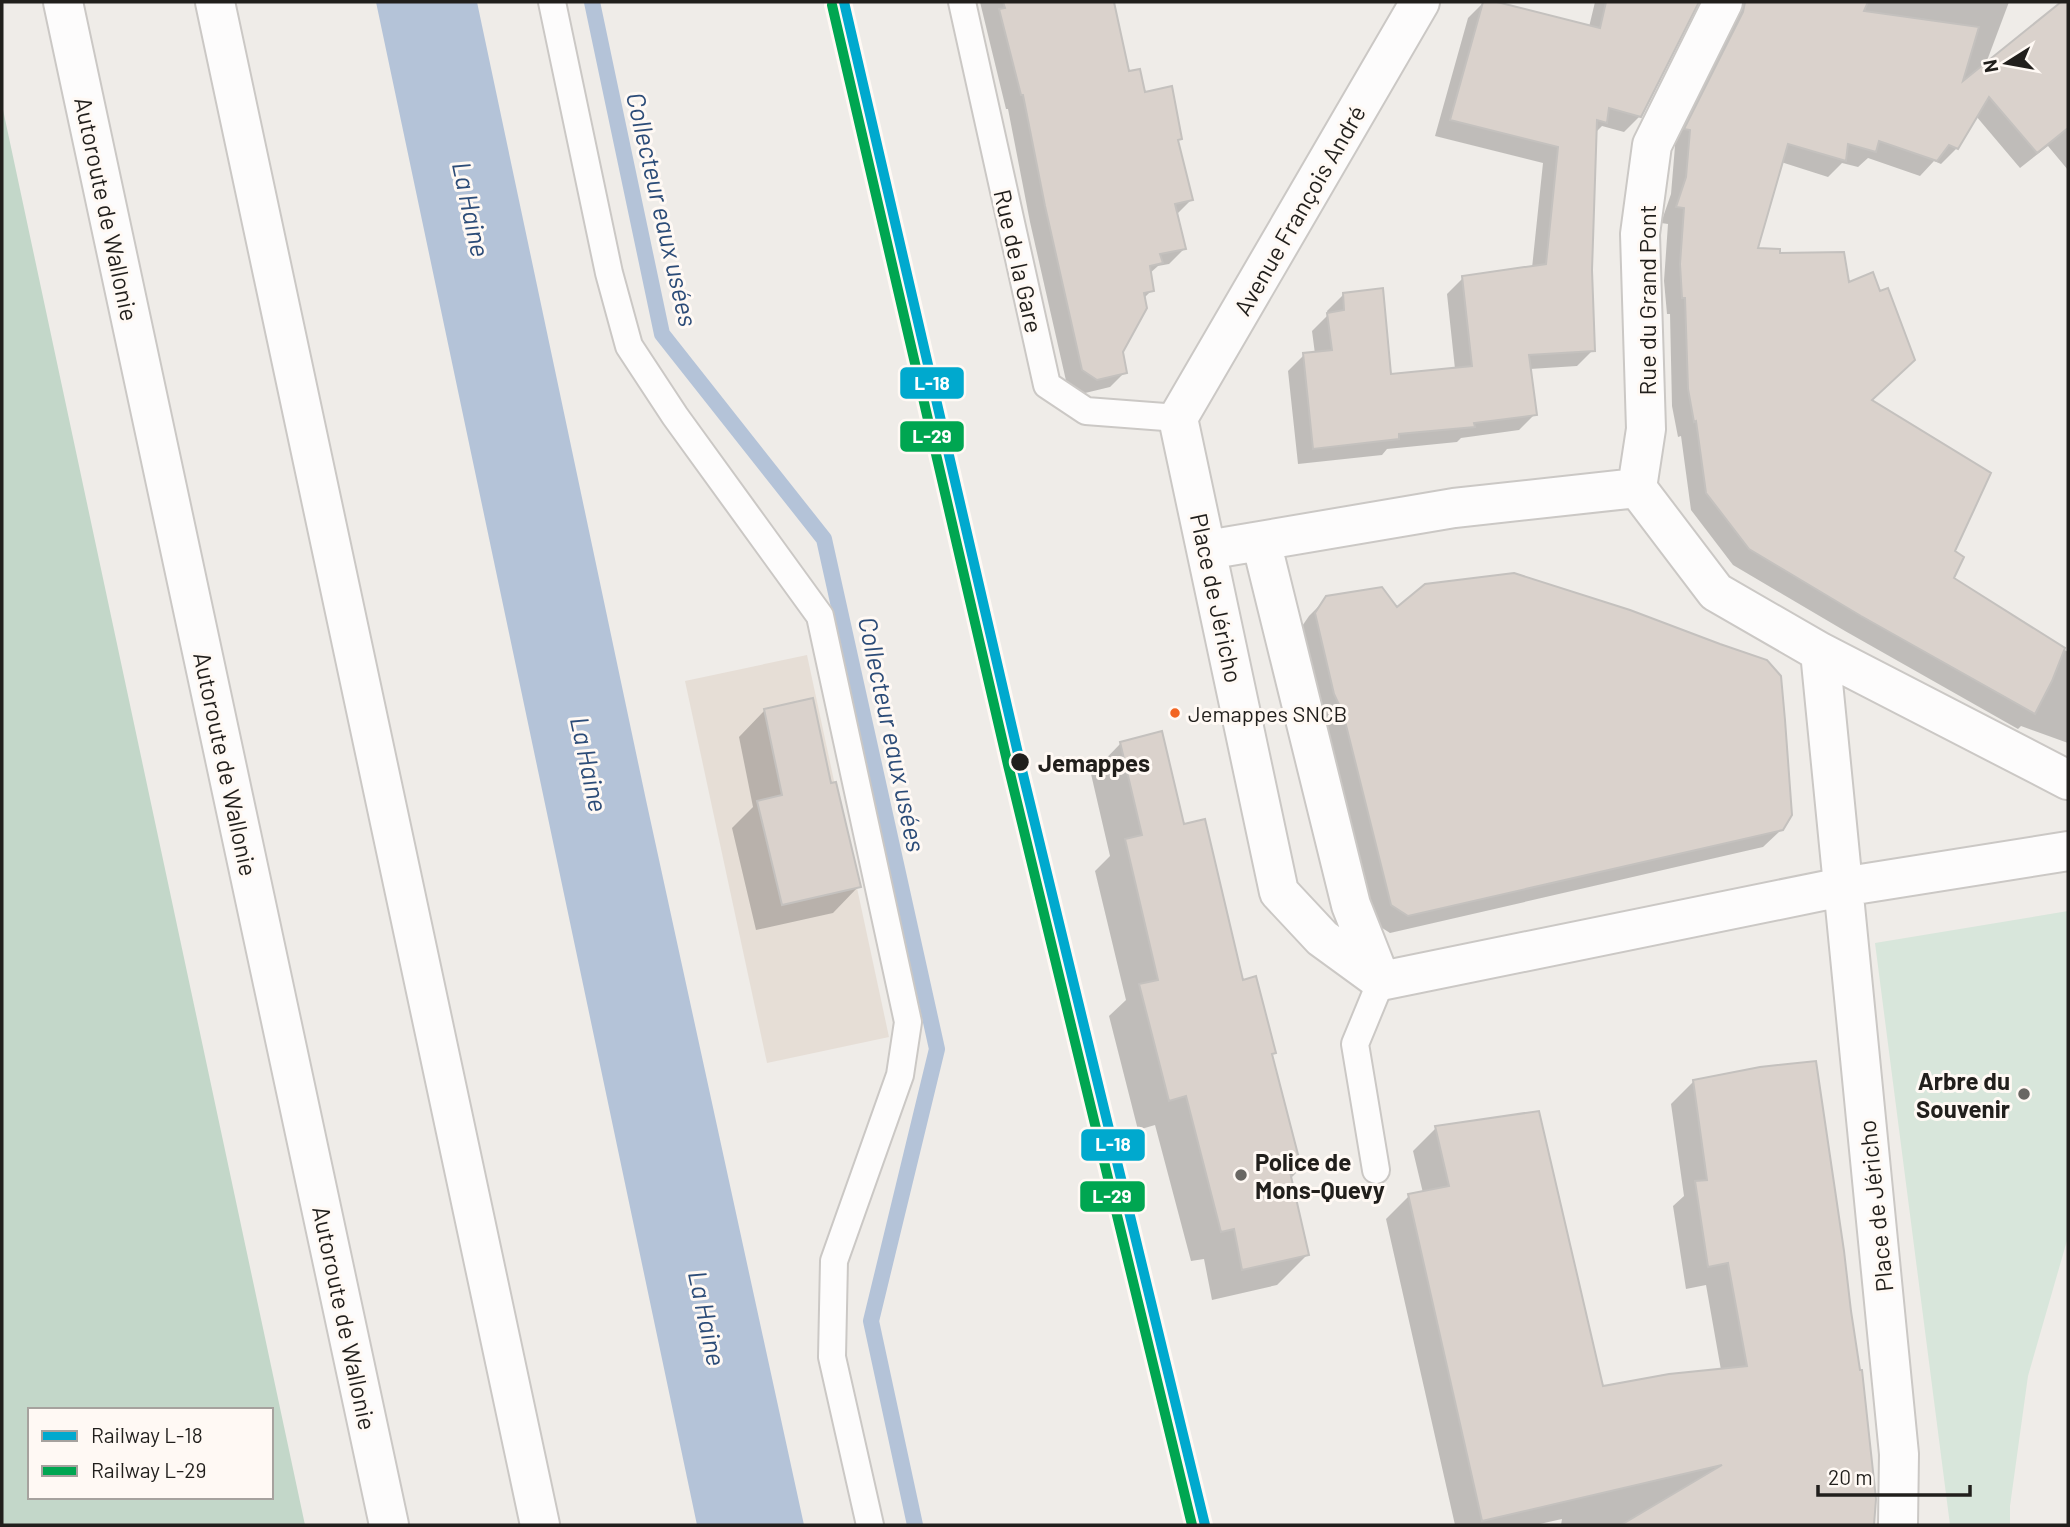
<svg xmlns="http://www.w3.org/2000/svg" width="2070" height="1527" font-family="Barlow,sans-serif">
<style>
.built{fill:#e6ded6}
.green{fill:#d8e6db}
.forest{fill:#c3d7c9;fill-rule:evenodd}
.water{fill:#b4c3d8}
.shadow{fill:#0003}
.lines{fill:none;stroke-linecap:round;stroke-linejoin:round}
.stream{stroke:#b4c3d8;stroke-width:16}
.building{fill:#dad2cc;stroke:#c4c1be;stroke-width:2}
.service-casing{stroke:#cbc8c5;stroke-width:30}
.minor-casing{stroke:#cbc8c5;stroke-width:42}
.motorway-casing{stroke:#cbc8c5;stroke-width:42}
.service{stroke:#fdfcfc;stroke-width:26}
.minor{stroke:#fdfcfc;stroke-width:38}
.motorway{stroke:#fdfcfc;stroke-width:38}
.rail-1-casing{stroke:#fff9f4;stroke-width:16}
.rail-2-casing{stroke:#fff9f4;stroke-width:16}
.rail-1{stroke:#00a9ce;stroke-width:10}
.rail-2{stroke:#00a651;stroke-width:10}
.bus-dot{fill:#f26522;stroke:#fff9f4;stroke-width:2.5}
.stop-dot{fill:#211f1c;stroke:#fff9f4;stroke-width:2.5}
.poi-dot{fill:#696763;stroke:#fff9f4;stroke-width:2.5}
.labels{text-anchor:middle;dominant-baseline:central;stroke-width:6;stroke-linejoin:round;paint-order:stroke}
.bus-label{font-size:22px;fill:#211f1c;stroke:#fff9f4;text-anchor:start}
.street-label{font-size:24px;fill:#211f1c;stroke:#fff9f4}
.stop-label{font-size:24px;font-weight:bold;fill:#211f1c;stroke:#fff9f4;text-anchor:start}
.poi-label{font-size:24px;font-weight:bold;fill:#211f1c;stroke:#fff9f4;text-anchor:end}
.water-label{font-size:26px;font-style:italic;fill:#2c4c78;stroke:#fff9f4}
.line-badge{stroke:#fff9f4;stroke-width:2.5}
.badge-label{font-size:19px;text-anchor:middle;font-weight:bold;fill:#fff}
</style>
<rect width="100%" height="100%" fill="#efece8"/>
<!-- built -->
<path class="built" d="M807,655L889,1037L767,1063L685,681Z"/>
<!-- green -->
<path class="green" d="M2068,911V1237L2028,1376L2010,1506V1525H1950L1875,943Z"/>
<!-- forest -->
<path class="forest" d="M2,105L305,1525H2ZM30,1410H271V1497H30Z"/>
<!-- water -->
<path class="water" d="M376,2H477L646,800L804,1525H697Z"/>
<!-- shadow -->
<path class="shadow" d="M980,2H1112L1127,73L1180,139L1177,142L1191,200L1176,215L1184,249L1169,264L1158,266L1149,274L1152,290L1143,299L1121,352L1125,372L1110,387L1081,394L1067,385L1030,222L1008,109H1006Z
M1484,2L1589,27L1595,2H1697L1640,116L1624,132L1602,126L1595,133L1590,270L1593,350L1577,366L1530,369L1535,414L1519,430L1461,438L1457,442L1387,449L1382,455L1298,464L1288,371L1304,355L1315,354L1312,331L1328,315L1327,311L1343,295L1390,376L1455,369L1447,294L1463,278L1532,268L1543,163L1435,136L1468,18Z
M1720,2H2009L1985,66L2064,2H2068V170L2048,146L2020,168L1976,116L1957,148L1941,164L1934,161L1920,176L1868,158L1858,167L1842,163L1828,177L1781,162L1756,249L1870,401L1953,552L1952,579L2068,652V743L2021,726L2018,729L1845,631L1733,565L1691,510L1681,436L1678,437L1672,406L1670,314H1667L1664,281L1668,224L1661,223L1671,194L1675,146L1670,145Z
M1327,598L1396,609L1782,829L1763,847L1390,933L1373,922L1298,632L1309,616Z
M765,710L859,886L833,913L756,930L732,828L753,807L739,737Z
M1121,743L1183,826L1242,982L1274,1052L1271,1055L1300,1169L1290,1179L1307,1255L1277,1285L1212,1300L1204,1259L1191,1261L1155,1125L1138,1130L1109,1016L1126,1000L1095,871L1110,856L1091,774Z
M1694,1081L1874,1499L1872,1525H1561L1562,1519L1535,1525H1455L1386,1219L1409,1196L1423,1193L1413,1151L1436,1128L1602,1388L1721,1370L1706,1285L1686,1289L1673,1206L1684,1196L1671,1104Z"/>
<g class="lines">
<!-- stream -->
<path class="stream" d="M592,2L662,334L824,539L937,1049L871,1321L915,1525"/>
</g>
<!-- building -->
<path class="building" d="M1003,2H1114L1129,71L1140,69L1145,92L1172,86L1182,139L1178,140L1193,200L1175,204L1186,249L1160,254L1163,263L1150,266L1154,291L1144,293L1147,308L1123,352L1127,373L1097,380L1082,370L1045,206L1023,95H1021L999,9L1005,8Z
M1483,2H1497L1600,28L1606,2H1699L1641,117L1609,108L1607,123L1597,120L1592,270L1595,351L1529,355L1537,415L1474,423L1475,427L1399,434V439L1313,449L1303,353L1332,350L1327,313L1344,310L1343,293L1383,288L1391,374L1472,366L1462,276L1546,264L1558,147L1450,120Z
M1745,2H1868L1864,11L1979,27L1963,81L2061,2H2068V128L2037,153L1989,97L1958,149L1949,145L1937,161L1879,141L1876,152L1848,144L1846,161L1788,144L1758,248L1780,249V253L1844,252L1849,282L1873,272L1880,291L1888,288L1915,360L1872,400L1991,473L1955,551L1964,557L1954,578L2065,648L2052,681L2035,714L1861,616L1749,549L1706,493L1696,421L1694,422L1688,389L1685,298H1682L1680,264L1684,208L1676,207L1686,177L1690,130L1684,129L1743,12Z
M1514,573L1630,610L1720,644L1767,660L1781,676L1785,720L1792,815L1783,830L1408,916L1391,905L1343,713L1334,694L1315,613L1326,596L1382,587L1397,607L1425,584Z
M813,698L831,783L836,782L861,887L782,905L757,801L782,795L764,709Z
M1162,731L1184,824L1205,819L1243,980L1256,976L1276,1053L1272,1054L1302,1170L1290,1172L1309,1255L1242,1270L1234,1229L1221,1232L1186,1096L1169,1101L1139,984L1158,980L1125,839L1142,835L1120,742Z
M1816,1061L1844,1251L1851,1311L1860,1370H1862L1876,1499L1874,1525H1621L1722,1465L1482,1521L1408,1194L1449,1186L1435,1126L1539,1111L1603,1386L1669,1374L1747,1366L1728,1263L1708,1267L1695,1181L1707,1180L1693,1080L1760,1067Z"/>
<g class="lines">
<defs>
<path id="service" d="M552,2L609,273L629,346L675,416L820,616L908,1022L900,1075L834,1261L832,1357L870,1525
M962,2L1047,385L1086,411L1178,418
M1376,1170L1355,1044L1381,981"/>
<path id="minor" d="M1420,2L1178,418L1279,892L1322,938L1381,981L1842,887L2068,851
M1723,2L1652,145L1640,234L1646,429L1637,488L1716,592L1820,652L2068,780
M1261,541L1351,905L1381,981
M1207,550L1454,508L1637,488
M1820,652L1899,1454L1898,1525"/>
<path id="motorway" d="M63,2L389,1525
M215,2L540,1525"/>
</defs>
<!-- service casing -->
<use href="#service" class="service-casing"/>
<!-- minor casing -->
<use href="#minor" class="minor-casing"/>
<!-- motorway casing -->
<use href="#motorway" class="motorway-casing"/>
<!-- service -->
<use href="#service" class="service"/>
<!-- minor -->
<use href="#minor" class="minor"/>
<!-- motorway -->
<use href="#motorway" class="motorway"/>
<defs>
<path id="rail-1" d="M844,2L1020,762L1205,1525"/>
<path id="rail-2" d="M832,5L1008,765L1192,1525"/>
</defs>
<!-- rail-1 casing -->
<use href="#rail-1" class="rail-1-casing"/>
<!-- rail-2 casing -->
<use href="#rail-2" class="rail-2-casing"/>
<!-- rail-1 -->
<use href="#rail-1" class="rail-1"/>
<!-- rail-2 -->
<use href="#rail-2" class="rail-2"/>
</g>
<!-- markers -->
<circle class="bus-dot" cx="1175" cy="713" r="6"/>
<circle class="stop-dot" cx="1020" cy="762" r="10"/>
<g class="poi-dot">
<circle cx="2024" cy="1094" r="7"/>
<circle cx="1241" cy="1175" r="7"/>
</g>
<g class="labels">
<!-- bus labels -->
<g class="bus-label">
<text x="1188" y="713">Jemappes SNCB</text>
</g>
<!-- street labels -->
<g class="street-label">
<text transform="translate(107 209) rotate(78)">Autoroute de Wallonie</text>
<text transform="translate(1299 210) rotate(-60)">Avenue François André</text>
<text transform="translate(1019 261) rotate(77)">Rue de la Gare</text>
<text transform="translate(1646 300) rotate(-90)">Rue du Grand Pont</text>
<text transform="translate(1217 598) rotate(78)">Place de Jéricho</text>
<text transform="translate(226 764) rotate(78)">Autoroute de Wallonie</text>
<text transform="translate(1875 1206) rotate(-96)">Place de Jéricho</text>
<text transform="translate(345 1318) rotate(78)">Autoroute de Wallonie</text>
</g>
<!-- stop labels -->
<g class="stop-label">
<text x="1038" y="762">Jemappes</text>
</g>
<!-- poi labels -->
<g class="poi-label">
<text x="2010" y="1080">Arbre du<tspan x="2010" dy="28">Souvenir</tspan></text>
<text x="1255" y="1161" text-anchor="start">Police de<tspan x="1255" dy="28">Mons-Quevy</tspan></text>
</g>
<!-- water labels -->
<g class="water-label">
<text transform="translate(472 209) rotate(78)">La Haine</text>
<text transform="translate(663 209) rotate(77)">Collecteur eaux usées</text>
<text transform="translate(893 734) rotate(78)">Collecteur eaux usées</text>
<text transform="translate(590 764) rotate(78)">La Haine</text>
<text transform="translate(708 1318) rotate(78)">La Haine</text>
</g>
</g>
<g class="line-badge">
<rect x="899" y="366" width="66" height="34" rx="7" fill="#00a9ce"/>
<rect x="899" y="420" width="66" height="33" rx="7" fill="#00a651"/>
<rect x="1080" y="1128" width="66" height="34" rx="7" fill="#00a9ce"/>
<rect x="1079" y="1180" width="67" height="33" rx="7" fill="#00a651"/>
</g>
<g class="badge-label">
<text x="932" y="390">L-18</text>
<text x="932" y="443">L-29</text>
<text x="1113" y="1151">L-18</text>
<text x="1112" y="1203">L-29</text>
</g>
<!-- border -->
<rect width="2070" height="1527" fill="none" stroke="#211f1c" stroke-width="7"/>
<!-- legend -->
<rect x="28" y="1408" width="245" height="91" fill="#fff9f4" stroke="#a6a29e" stroke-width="2"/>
<rect x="42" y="1431" width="35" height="10" fill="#00a9ce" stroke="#a6a29e" stroke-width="2"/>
<text x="91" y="1443" font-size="21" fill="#211f1c">Railway L-18</text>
<rect x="42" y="1466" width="35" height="10" fill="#00a651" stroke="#a6a29e" stroke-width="2"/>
<text x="91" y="1478" font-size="21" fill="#211f1c">Railway L-29</text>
<!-- north arrow -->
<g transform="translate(2007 63) rotate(259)" stroke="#fff9f4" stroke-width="5" paint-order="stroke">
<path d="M0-5L12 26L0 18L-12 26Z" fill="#211f1c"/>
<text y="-10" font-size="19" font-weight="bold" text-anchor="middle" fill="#211f1c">N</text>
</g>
<!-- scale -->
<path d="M1818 1485v10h152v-10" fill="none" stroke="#211f1c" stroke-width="3.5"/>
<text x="1828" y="1485" font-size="21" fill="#211f1c" stroke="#fff9f4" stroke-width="5" paint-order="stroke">20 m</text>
</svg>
